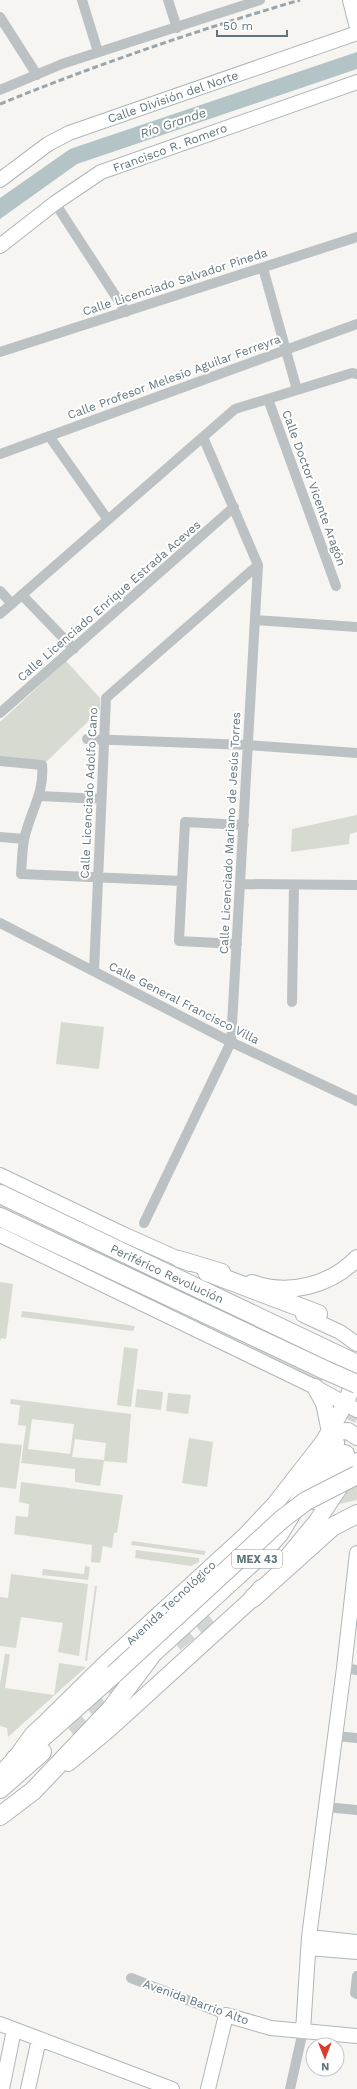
<svg xmlns="http://www.w3.org/2000/svg" width="357" height="2089" font-family="'Work Sans',sans-serif">
<style>
.green{fill:#d6dad1;fill-rule:evenodd}
.water{fill:#b4c3c5}
.lines{fill:none;stroke-linecap:round;stroke-linejoin:round}
.highway-tunnel{stroke:#d1d5d4;stroke-width:18;stroke-dasharray:18 9;stroke-linecap:butt}
.secondary-casing{stroke:#afb6b9;stroke-width:16}
.primary-casing{stroke:#b0b6b9;stroke-width:18}
.highway-casing{stroke:#b0b5b7;stroke-width:20}
.street{stroke:#bcc2c4;stroke-width:10}
.secondary{stroke:#fff;stroke-width:14}
.primary{stroke:#fff;stroke-width:16}
.highway{stroke:#fff;stroke-width:18}
.rail{stroke:#9ca5a9;stroke-width:3;stroke-dasharray:6 3;stroke-linecap:butt}
.highway-bridge-casing{stroke:#b0b5b7;stroke-width:20;stroke-linecap:butt}
.highway-bridge{stroke:#fff;stroke-width:18}
.labels{text-anchor:middle;dominant-baseline:central;stroke-width:4;stroke-linejoin:round;paint-order:stroke}
.shield{fill:#fff;stroke:#919ea3;stroke-width:1}
.shield-label{font-size:11px;font-weight:bold;fill:#62757c}
.street-label{font-size:12px;fill:#62757c;stroke:#fff}
.water-label{font-size:13px;font-style:italic;fill:#627b7f;stroke:#fff}
</style>
<rect width="100%" height="100%" fill="#f6f5f2"/>
<!-- green -->
<path class="green" d="M66,661L100,698V710L46,762L0,759V722Z
M357,815V832L350,834L349,844L291,852L292,829Z
M61,1022L104,1027L99,1069L56,1064Z
M0,1201L339,1364L337,1369L0,1208Z
M0,1222L324,1379V1380L320,1381L303,1373L133,1291L4,1230L0,1229Z
M0,1282L13,1284L6,1339L1,1338L0,1342Z
M22,1311L30,1312L135,1326L133,1331L21,1317Z
M124,1347L138,1349L131,1407L117,1405Z
M137,1389L163,1392L161,1410L135,1407Z
M168,1393L191,1395L188,1414L166,1411Z
M11,1399L131,1414L127,1463L104,1461L100,1486L75,1482V1469L21,1463L26,1426L18,1425L20,1405L10,1404ZM32,1419L74,1424L70,1454L28,1449ZM75,1439L106,1443L104,1460L72,1457Z
M189,1438L213,1442L207,1487L182,1483Z
M0,1443L22,1445L16,1489L0,1487Z
M357,1468V1500L335,1505Z
M21,1482L123,1495L117,1533H114L112,1548L103,1546L100,1563L91,1562L92,1545L14,1534L16,1516L28,1517L29,1504L19,1502Z
M132,1541L205,1551V1555L131,1545Z
M136,1550L199,1558V1562L191,1566L135,1558Z
M85,1566L90,1567L88,1580L42,1575L43,1569L84,1574Z
M11,1574L88,1584L79,1656L58,1652L63,1623L21,1617L16,1648L0,1646V1597L8,1598Z
M95,1586H97L87,1661H85Z
M5,1654H10L5,1688L54,1695L59,1663L86,1667L8,1737L7,1728L0,1726V1684Z"/>
<!-- water -->
<path class="water" d="M357,52V69L77,164L0,219V198L70,149Z"/>
<g class="lines">
<!-- highway-tunnel -->
<path class="highway-tunnel" d="M335,1443L357,1399
M175,1643L209,1616
M68,1728L130,1679"/>
<defs>
<path id="secondary" d="M0,180L48,144L69,133L357,33
M0,246L55,203L101,172L357,82
M0,1175L123,1234L190,1264
M0,1235L315,1387L357,1410
M303,1315L340,1332L357,1344
M309,1937L357,1942
M309,1948L357,1952
M0,2024L172,2089
M303,2031L309,1937L344,1668L357,1553
M2,2089L14,2030
M28,2089L39,2039
M208,2089L226,2015L271,2028L357,2036"/>
<path id="primary" d="M351,0L357,24
M179,1259L222,1272
M252,1283C288,1296 330,1286 357,1258
M315,1387L324,1403L330,1432L348,1431L357,1437
M280,1566L317,1521L357,1461
M68,1763L109,1729L253,1598L261,1588
M0,1774L15,1759L33,1734L47,1721L104,1665L245,1536L275,1504L324,1441L345,1404L357,1375"/>
<path id="highway" d="M0,1194L357,1364
M0,1217L325,1370
M207,1272L318,1314
M314,1500L345,1454
M253,1598L332,1527L357,1514
M15,1759L42,1738L114,1674
M0,1789L42,1752
M0,1816L33,1791L111,1709L153,1653L259,1556L279,1534L335,1443"/>
</defs>
<!-- secondary casing -->
<use href="#secondary" class="secondary-casing"/>
<!-- primary casing -->
<use href="#primary" class="primary-casing"/>
<!-- highway casing -->
<use href="#highway" class="highway-casing"/>
<!-- street -->
<path class="street" d="M82,0L98,52
M168,0L177,28
M0,17L37,75
M0,90L62,64L260,0
M55,203L126,312
M263,268L297,390
M0,352L357,237
M268,399L336,586
M49,436L108,520
M0,454L357,324
M0,591L12,604
M22,595L74,649
M0,614L235,409L352,373L357,374
M255,620L357,627
M0,713L234,507
M87,739L248,745L357,753
M0,761L42,765C45,793 29,814 24,840C22,851 22,862 21,874L182,881
M40,796L101,799
M0,837L24,839
M241,884L357,885
M0,923L231,1042L357,1101
M237,944L179,941L185,822L244,825
M94,971L106,698L258,565
M292,1002L294,885
M144,1223L231,1042L258,565L203,437
M344,1668L357,1670
M335,1736L357,1738
M326,1807L357,1810
M357,1976L355,1993L357,1994
M131,1978L226,2015
M290,2089L303,2031"/>
<!-- secondary -->
<use href="#secondary" class="secondary"/>
<!-- primary -->
<use href="#primary" class="primary"/>
<!-- highway -->
<use href="#highway" class="highway"/>
<!-- rail -->
<path class="rail" d="M0,104C98,64 198,30 300,0"/>
<defs>
<path id="highway-bridge" d="M325,1370L357,1384
M114,1674L281,1520L306,1501L357,1475"/>
</defs>
<!-- highway-bridge casing -->
<use href="#highway-bridge" class="highway-bridge-casing"/>
<!-- highway-bridge -->
<use href="#highway-bridge" class="highway-bridge"/>
</g>
<g class="labels">
<!-- shield labels -->
<rect class="shield" x="232" y="1550" width="50" height="18" rx="3"/>
<g class="shield-label">
<text x="257" y="1559">MEX 43</text>
</g>
<!-- street labels -->
<g class="street-label">
<text transform="translate(173 97) rotate(-19)">Calle División del Norte</text>
<text transform="translate(170 148) rotate(-20)">Francisco R. Romero</text>
<text transform="translate(175 282) rotate(-18)">Calle Licenciado Salvador Pineda</text>
<text transform="translate(174 377) rotate(-20)">Calle Profesor Melesio Aguilar Ferreyra</text>
<text transform="translate(314 488) rotate(70)">Calle Doctor Vicente Aragón</text>
<text transform="translate(109 601) rotate(-41)">Calle Licenciado Enrique Estrada Aceves</text>
<text transform="translate(89 793) rotate(-87)">Calle Licenciado Adolfo Cano</text>
<text transform="translate(230 833) rotate(-87)">Calle Licenciado Mariano de Jesús Torres</text>
<text transform="translate(184 1003) rotate(27)">Calle General Francisco Villa</text>
<text transform="translate(167 1274) rotate(25)">Periférico Revolución</text>
<text transform="translate(171 1603) rotate(-43)">Avenida Tecnológico</text>
<text transform="translate(196 2002) rotate(20)">Avenida Barrio Alto</text>
</g>
<!-- water labels -->
<g class="water-label">
<text transform="translate(173 123) rotate(-19)">Río Grande</text>
</g>
</g>
<!-- north arrow -->
<g transform="translate(325 2057) rotate(179)"><circle r="19" fill="#ffffff" stroke="#c0c8cb"/>
<path d="M0-3L7 15L0 10L-7 15Z" fill="#da3b2e"/>
<text y="-6" font-size="11" font-weight="bold" text-anchor="middle" fill="#62757c">N</text>
</g>
<!-- scale -->
<path d="M217 30v6h70v-6" fill="none" stroke="#62757c" stroke-width="2"/>
<text x="223" y="30" font-size="12" fill="#62757c" stroke="#ffffff" stroke-width="3" paint-order="stroke">50 m</text>
</svg>
